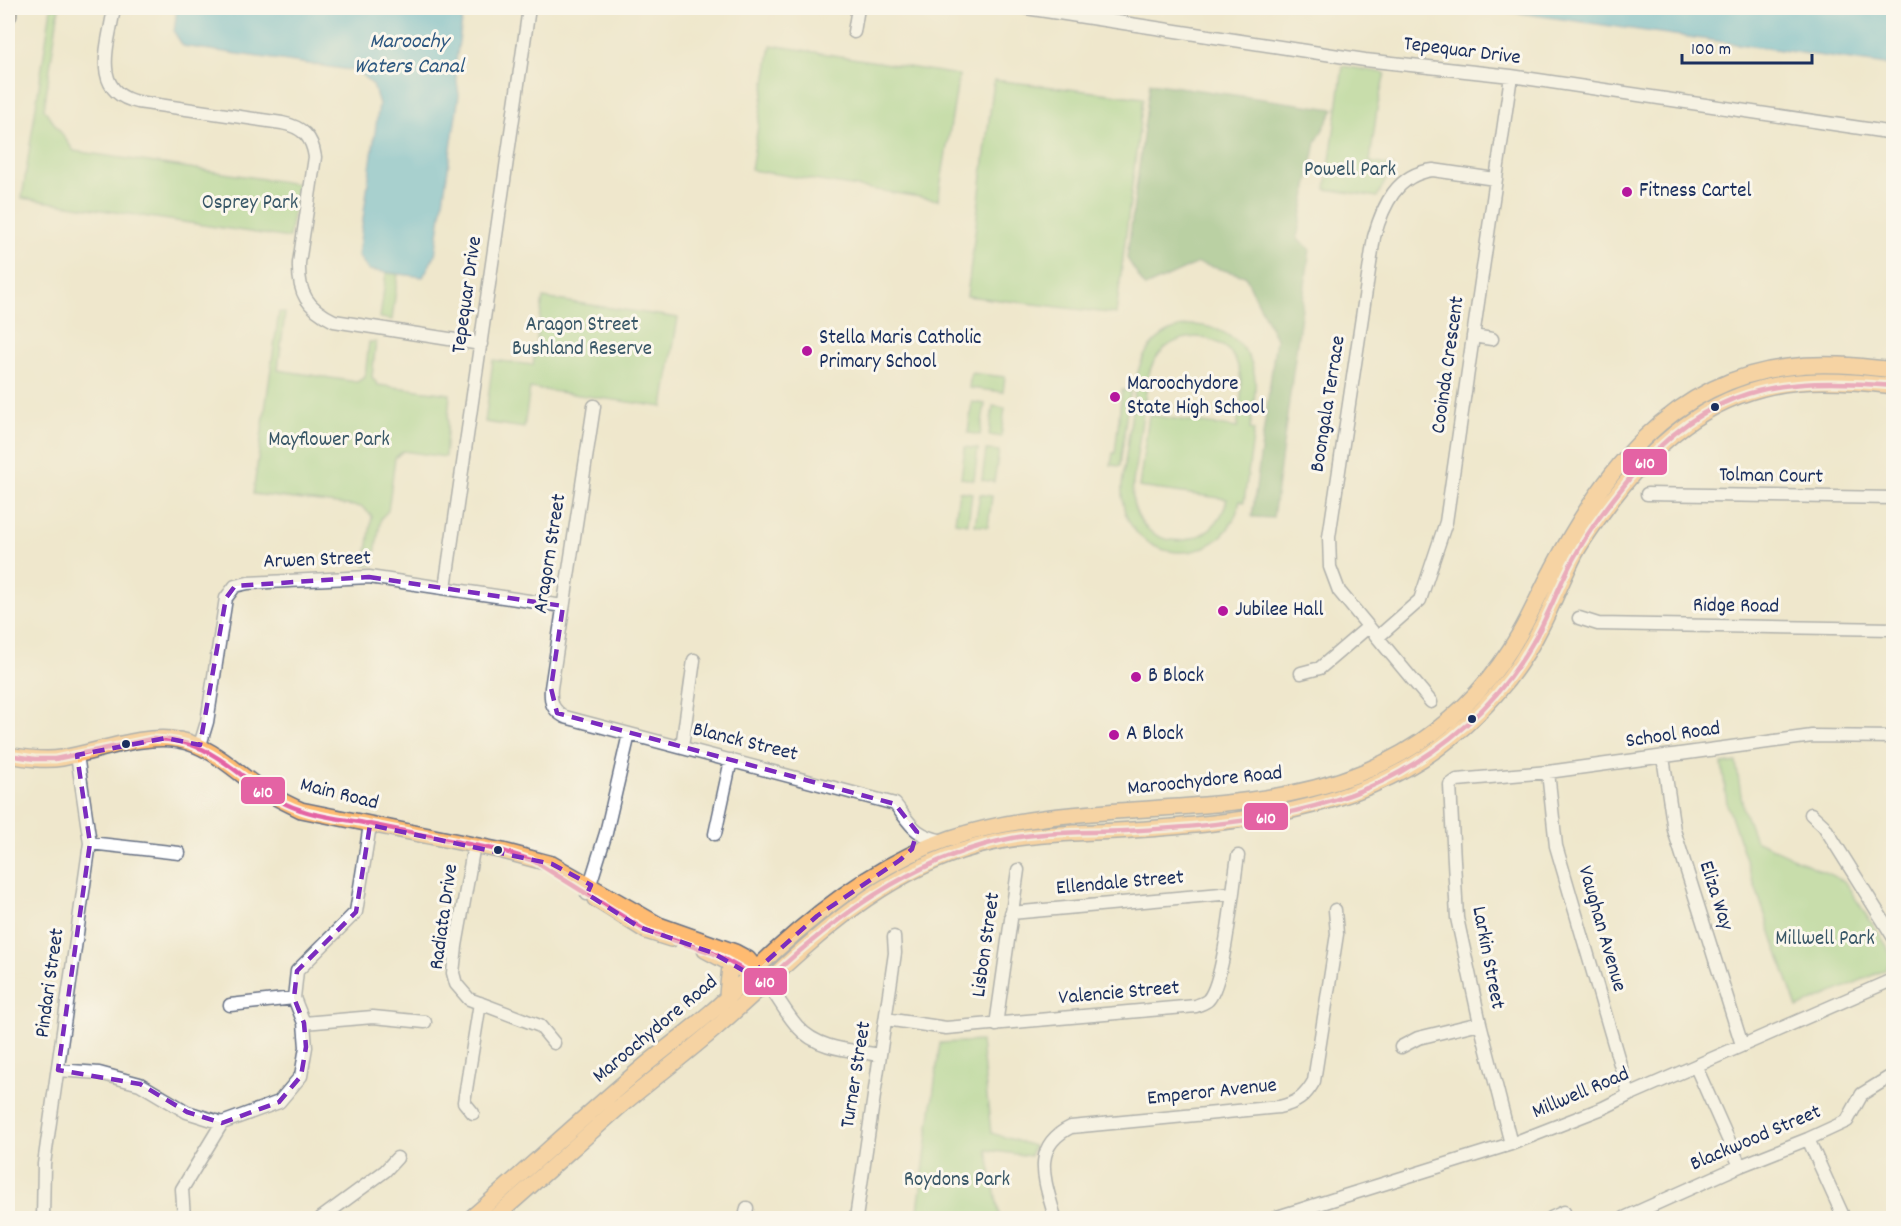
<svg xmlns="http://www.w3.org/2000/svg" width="1901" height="1226" font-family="Dekko,sans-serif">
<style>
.green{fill:#99d184;stroke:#5a8071;stroke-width:1.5;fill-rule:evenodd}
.forest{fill:#7ab372;stroke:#4a7168;stroke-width:1.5}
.water{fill:#53b4d1;stroke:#377298;stroke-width:1.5}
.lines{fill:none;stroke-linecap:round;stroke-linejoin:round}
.minor-casing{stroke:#656f84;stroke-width:15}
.major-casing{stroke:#656f84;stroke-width:18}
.highway-casing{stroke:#656f84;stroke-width:20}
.minor{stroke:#fff;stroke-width:12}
.major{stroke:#ffbb71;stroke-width:15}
.highway{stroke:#ffbb71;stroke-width:16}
.bus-1-casing{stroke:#fbf7ec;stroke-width:9}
.bus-1{stroke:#e463a4;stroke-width:4.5}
.marked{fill:none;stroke:#7b2cbf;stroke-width:4.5;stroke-dasharray:12 8;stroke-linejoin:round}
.poi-dot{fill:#b5179e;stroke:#fbf7ec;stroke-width:2}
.bus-dot{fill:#1b2f5e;stroke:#fbf7ec;stroke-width:2}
.labels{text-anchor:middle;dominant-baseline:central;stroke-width:6;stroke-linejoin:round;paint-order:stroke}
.street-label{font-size:21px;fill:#1b2f5e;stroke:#fbf7ec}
.park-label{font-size:21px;fill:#3a5868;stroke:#fbf7ec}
.poi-label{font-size:21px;fill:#1b2f5e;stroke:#fbf7ec;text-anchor:start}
.water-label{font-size:22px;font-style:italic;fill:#2c5780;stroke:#fbf7ec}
.line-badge{stroke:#fbf7ec;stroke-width:2}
.badge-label{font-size:16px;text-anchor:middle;font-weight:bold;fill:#fff}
</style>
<rect width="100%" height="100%" fill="#fbf7ec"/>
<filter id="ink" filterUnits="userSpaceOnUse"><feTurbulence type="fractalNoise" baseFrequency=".0167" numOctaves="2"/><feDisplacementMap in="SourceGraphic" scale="12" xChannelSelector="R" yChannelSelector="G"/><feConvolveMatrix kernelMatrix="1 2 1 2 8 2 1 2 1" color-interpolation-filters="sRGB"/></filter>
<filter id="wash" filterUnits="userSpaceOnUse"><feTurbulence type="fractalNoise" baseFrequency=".008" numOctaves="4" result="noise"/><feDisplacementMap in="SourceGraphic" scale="24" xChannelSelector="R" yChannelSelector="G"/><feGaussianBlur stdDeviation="1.35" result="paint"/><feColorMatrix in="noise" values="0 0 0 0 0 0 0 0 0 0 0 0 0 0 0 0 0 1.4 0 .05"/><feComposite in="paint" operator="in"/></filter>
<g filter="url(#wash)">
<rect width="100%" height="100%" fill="#efe7cc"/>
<!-- green -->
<path class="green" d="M51,8H59L44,109L74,151L298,184L289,238L22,198Z
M771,45L959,75L938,200L751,170Z
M1343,66L1385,73L1377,109L1370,162L1393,166L1377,197L1326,189Z
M994,80L1143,98L1116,314L967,296Z
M386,273L398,274L392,320L380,318Z
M543,298L678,318L663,407L530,388L524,428L485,422L493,360L533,365Z
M279,312L285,313L278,370L357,382L365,377L369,342H376L372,377L378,385L450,394L445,457L403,451L395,458L388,511L381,518L373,566L365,565L372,516L362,507L253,494Z
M1191,325C1224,325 1254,347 1255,382C1256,397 1252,414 1250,429L1254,430L1244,502L1240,501C1223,578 1117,564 1122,485L1137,375C1144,347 1162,329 1191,325ZM1198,337C1249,344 1244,388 1237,428L1149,415L1139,487L1227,499C1217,549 1148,557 1134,506C1130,490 1135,472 1137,455C1141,429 1144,403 1148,377C1154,352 1172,337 1198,337Z
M971,373L1005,377L1003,392L969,388Z
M1122,390L1131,391L1128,403L1120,466L1111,465L1113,453H1115Z
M972,402L985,404L980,435L968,433Z
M993,406L1005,408L1001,437L989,435Z
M965,447L978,449L974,480L961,478Z
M986,450L999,451L994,482L982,480Z
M959,491L972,493L968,524L955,522Z
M980,494L992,496L988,527L975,525Z
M1736,762L1743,808L1755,840L1844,881L1887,946L1891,960L1885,970L1797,1008L1727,804L1722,764Z
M981,1041L991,1133L1034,1146L1030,1156L987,1150L1000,1218H917L940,1043Z"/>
<!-- forest -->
<path class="forest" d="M1150,83L1334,109L1316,142L1297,238L1310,249L1273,518L1252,517L1276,339L1245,276L1198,263L1145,287L1127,258Z"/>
<!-- water -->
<path class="water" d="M177,8H464L455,68L459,95L435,255L423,277L368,270L358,255L379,104L373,85L357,71L183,46L174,32Z
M1484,8H1893V66Z"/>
</g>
<g filter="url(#ink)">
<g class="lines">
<defs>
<path id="minor" d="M114,8C109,43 89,92 138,102L282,123C302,127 312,136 315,157L299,263C298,293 307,308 334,321L481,344
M1026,8L1365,60L1511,76L1894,133
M854,32L858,8
M1473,336L1492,339
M594,406L551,688C550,702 552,710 565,717L895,804C912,826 914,835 943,841
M1647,494L1894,498
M445,588L529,8
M1579,618L1598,624L1894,629
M1378,637L1420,600L1446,522L1511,76
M1301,673L1320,668L1368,627
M1431,702L1339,591L1330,567L1329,537L1374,237C1383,205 1397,174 1433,170L1495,179
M200,745L207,722L226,598L235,586L248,583L369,577L563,606
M682,747L694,660
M1663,757L1674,830L1742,1045
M1548,772L1556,846L1629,1095
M1811,814L1824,826L1894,938
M715,834L731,760
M90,843L179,853
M474,845L456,946L453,973L456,984L469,999L540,1026L554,1043
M587,894L606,833L629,734
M1011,913L1232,893
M765,982C778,996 785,1013 798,1027C818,1050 852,1050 880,1055
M230,1005L294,998
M886,1019L946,1028L1196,1006C1200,1004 1205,1003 1208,1000C1225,982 1233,884 1238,856
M304,1023L373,1017L425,1022
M996,1025L1018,870
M1401,1047L1418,1038L1480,1023
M1696,1067L1740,1166
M58,1070L99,1073L140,1084L187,1112L222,1123L279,1102L301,1076L306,1047L304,1023L294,998L297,971L356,912L370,825
M473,1113L464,1102L480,1003
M1808,1139L1844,1218
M1511,1144L1480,1023L1457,918L1450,785L1457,780L1548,772L1812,736L1894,737
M43,1218L44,1164L90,843L77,755
M184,1218L182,1189L222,1123
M321,1218L385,1171L397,1158
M745,1218L747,1208
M856,1218L895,953L894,937
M1055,1218C1046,1183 1029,1147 1071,1127L1279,1107C1297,1103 1305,1097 1314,1081L1337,934L1335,910
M1274,1218L1511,1144L1603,1108L1629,1095L1894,979
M1551,1218L1564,1212
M1624,1218L1740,1166L1808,1139L1847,1121L1862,1094L1888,1078"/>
<path id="major" d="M8,755C25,758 44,761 62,758C98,752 143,733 179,740C209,745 233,769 257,786C271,796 286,803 301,810L503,851L552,864L659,925L735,952L748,959L762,976
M595,899L646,931L671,939
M705,950L758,978
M727,999C727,986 730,975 730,962
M471,1218C528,1169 584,1116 643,1067C665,1049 689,1031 711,1012C734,993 753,971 775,951C825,905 885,860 951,838C1103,788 1282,835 1420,742C1461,714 1496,676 1520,633C1532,612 1541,590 1552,570C1603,472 1671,381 1788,367C1824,362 1858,366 1894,370
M494,1218C536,1182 576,1145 617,1109C650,1081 685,1055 717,1027C795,959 859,885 961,851C1020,832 1071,834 1132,830C1236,823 1350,812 1437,749C1481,716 1518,674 1542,625C1554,602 1563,577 1575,554C1586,534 1600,516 1614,497C1662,435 1718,389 1799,382C1830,379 1862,382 1894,386"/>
<path id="highway" d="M8,15V8"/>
</defs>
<!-- minor casing -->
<use href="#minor" class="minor-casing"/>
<!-- major casing -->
<use href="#major" class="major-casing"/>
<!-- highway casing -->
<use href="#highway" class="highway-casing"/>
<!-- minor -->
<use href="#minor" class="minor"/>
<!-- major -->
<use href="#major" class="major"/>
<!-- highway -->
<use href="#highway" class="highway"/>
<defs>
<path id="bus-1" d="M8,755L35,759H55L151,739C222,737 241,790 301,810C320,817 343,819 364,823C410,832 457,842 503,851L534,861L646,931L713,953L765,982C834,918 909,861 1003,840C1043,831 1084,833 1125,831C1222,826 1331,817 1415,763C1463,733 1505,692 1533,642C1549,615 1559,584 1575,556C1590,528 1610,503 1630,478C1708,386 1778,376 1894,386"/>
</defs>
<!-- bus-1 casing -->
<use href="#bus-1" class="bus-1-casing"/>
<!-- bus-1 -->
<use href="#bus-1" class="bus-1"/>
</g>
</g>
<!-- marked area -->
<path d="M0 0H1901V1226H0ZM369,577L563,606L551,688L557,713L895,804L917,832L912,849L900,860L817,916L751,975L713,953L639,927L587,894L591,885L552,864L370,825L356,912L297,971L294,998L304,1023L306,1047L301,1076L279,1102L222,1123L187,1112L140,1084L58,1070L90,843L77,755L166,738L200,745L226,598L235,586Z" fill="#efe7cc" fill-opacity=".55" fill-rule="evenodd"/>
<path class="marked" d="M369,577L563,606L551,688L557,713L895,804L917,832L912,849L900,860L817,916L751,975L713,953L639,927L587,894L591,885L552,864L370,825L356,912L297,971L294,998L304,1023L306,1047L301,1076L279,1102L222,1123L187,1112L140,1084L58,1070L90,843L77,755L166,738L200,745L226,598L235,586Z"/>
<!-- markers -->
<g class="poi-dot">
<circle cx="1627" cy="192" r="6"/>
<circle cx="807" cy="351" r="6"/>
<circle cx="1115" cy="397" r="6"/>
<circle cx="1223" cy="611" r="6"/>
<circle cx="1136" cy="677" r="6"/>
<circle cx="1114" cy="735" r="6"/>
</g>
<g class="bus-dot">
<circle cx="1715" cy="407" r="5"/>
<circle cx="1472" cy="719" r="5"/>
<circle cx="126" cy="744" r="5"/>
<circle cx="498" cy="850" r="5"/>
</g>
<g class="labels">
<!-- street labels -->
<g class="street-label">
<text transform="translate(1462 52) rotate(7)">Tepequar Drive</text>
<text transform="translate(468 295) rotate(-82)">Tepequar Drive</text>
<text transform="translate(1449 365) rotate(-82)">Cooinda Crescent</text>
<text transform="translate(1329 404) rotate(-81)">Boongala Terrace</text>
<text transform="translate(1771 477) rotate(1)">Tolman Court</text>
<text transform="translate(551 554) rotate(-81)">Aragorn Street</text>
<text transform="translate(317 561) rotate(-2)">Arwen Street</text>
<text transform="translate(1736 607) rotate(1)">Ridge Road</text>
<text transform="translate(1673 736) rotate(-8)">School Road</text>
<text transform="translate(745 743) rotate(14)">Blanck Street</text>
<text transform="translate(1205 782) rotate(-6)">Maroochydore Road</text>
<text transform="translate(339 795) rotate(14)">Main Road</text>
<text transform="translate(1120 884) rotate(-5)">Ellendale Street</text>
<text transform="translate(1715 896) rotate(72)">Eliza Way</text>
<text transform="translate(445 917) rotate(-82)">Radiata Drive</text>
<text transform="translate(1601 929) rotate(74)">Vaughan Avenue</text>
<text transform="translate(987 945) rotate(-82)">Lisbon Street</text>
<text transform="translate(1487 958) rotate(79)">Larkin Street</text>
<text transform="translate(51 983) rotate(-82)">Pindari Street</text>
<text transform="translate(1119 994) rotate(-5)">Valencie Street</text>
<text transform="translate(656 1030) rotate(-40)">Maroochydore Road</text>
<text transform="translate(857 1075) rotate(-81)">Turner Street</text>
<text transform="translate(1212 1093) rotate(-6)">Emperor Avenue</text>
<text transform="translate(1581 1094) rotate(-23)">Millwell Road</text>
<text transform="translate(1756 1139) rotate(-23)">Blackwood Street</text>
</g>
<!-- park labels -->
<g class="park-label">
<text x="1350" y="171">Powell Park</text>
<text x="250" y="204">Osprey Park</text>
<text x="582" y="326">Aragon Street<tspan x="582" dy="24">Bushland Reserve</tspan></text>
<text x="329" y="441">Mayflower Park</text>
<text x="1825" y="940">Millwell Park</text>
<text x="957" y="1181">Roydons Park</text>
</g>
<!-- poi labels -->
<g class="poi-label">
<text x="1639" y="192">Fitness Cartel</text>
<text x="819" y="339">Stella Maris Catholic<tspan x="819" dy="24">Primary School</tspan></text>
<text x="1127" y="385">Maroochydore<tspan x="1127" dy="24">State High School</tspan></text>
<text x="1235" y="611">Jubilee Hall</text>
<text x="1148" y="677">B Block</text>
<text x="1126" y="735">A Block</text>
</g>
<!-- water labels -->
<g class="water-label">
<text x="409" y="42">Maroochy<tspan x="409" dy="25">Waters Canal</tspan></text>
</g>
</g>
<g class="line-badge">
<rect x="1622" y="448" width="46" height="28" rx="6" fill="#e463a4"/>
<rect x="240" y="776" width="46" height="29" rx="6" fill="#e463a4"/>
<rect x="1243" y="802" width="46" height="29" rx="6" fill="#e463a4"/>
<rect x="743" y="967" width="45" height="29" rx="6" fill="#e463a4"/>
</g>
<g class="badge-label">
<text x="1645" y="468">610</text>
<text x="263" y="797">610</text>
<text x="1266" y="823">610</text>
<text x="765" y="987">610</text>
</g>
<!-- margin -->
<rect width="1901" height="1226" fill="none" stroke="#fbf7ec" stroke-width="30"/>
<!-- scale -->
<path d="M1682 54v9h130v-9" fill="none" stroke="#1b2f5e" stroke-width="3"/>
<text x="1691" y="54" font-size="18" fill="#1b2f5e" stroke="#fbf7ec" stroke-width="4.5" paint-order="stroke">100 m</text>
</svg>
